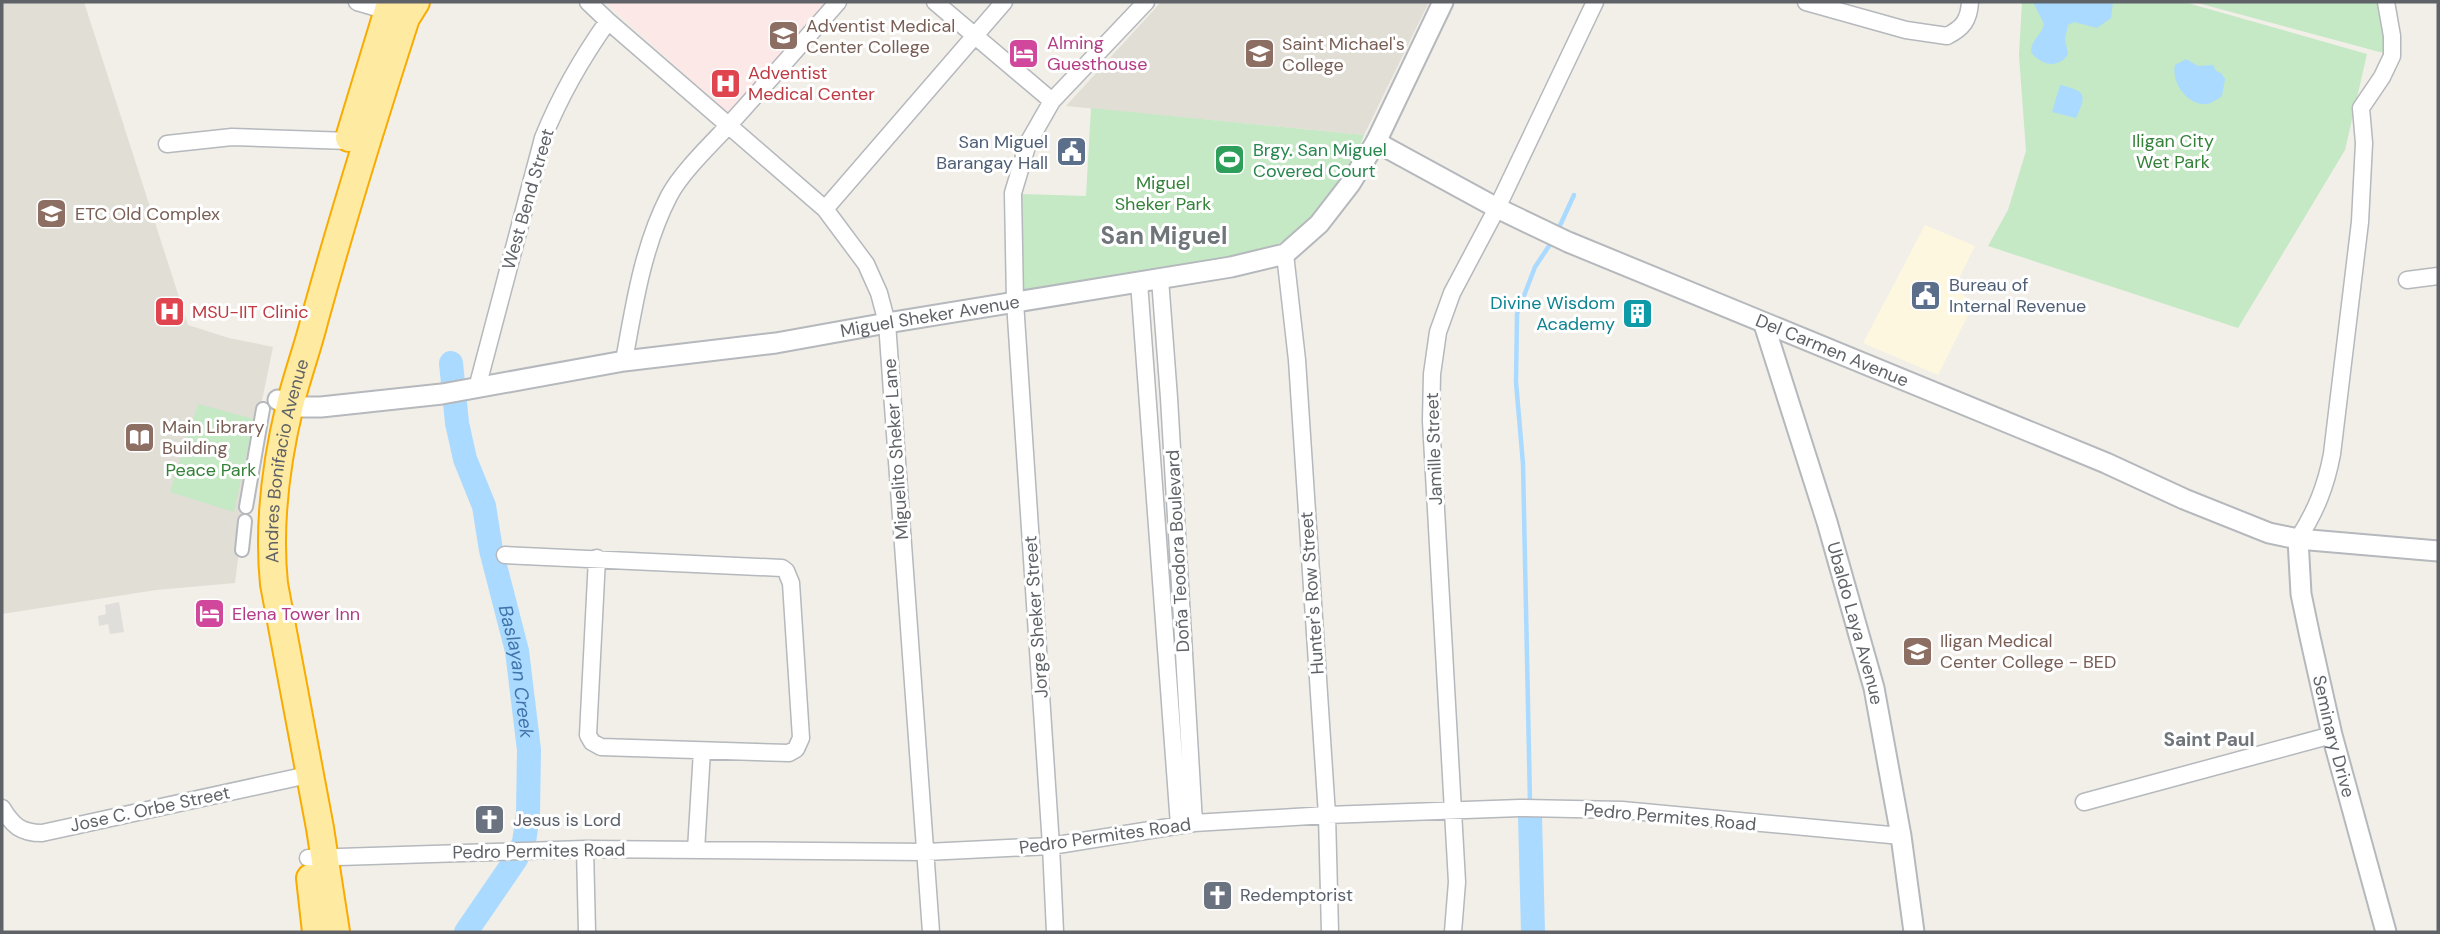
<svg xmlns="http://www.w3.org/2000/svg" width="2440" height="934" font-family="'DM Sans',sans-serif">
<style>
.commercial{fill:#fef7e0}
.industrial{fill:#e0deda}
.education{fill:#e1ded6}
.medical{fill:#fce8e6}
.green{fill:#c5e8c5}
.water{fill:#aadaff}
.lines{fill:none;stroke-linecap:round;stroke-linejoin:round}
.stream{stroke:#aadaff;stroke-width:4.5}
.river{stroke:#aadaff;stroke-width:24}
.pedestrian-casing{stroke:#b5b8bc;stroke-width:16}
.minor-casing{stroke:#b5b8bc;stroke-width:19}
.tertiary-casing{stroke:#b5b8bc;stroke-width:23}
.trunk-casing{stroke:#f9ab00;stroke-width:30}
.pedestrian{stroke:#fff;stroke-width:12}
.minor{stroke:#fff;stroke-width:16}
.tertiary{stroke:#fff;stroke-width:19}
.trunk{stroke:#feeaa1;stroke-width:26}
.labels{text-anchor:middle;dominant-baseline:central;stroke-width:6;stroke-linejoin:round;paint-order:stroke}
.education-label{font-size:18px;fill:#785e54;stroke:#fff;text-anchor:start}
.hotel-label{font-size:18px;fill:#b23c85;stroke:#fff;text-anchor:start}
.health-label{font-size:18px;fill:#be3a42;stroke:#fff;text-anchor:start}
.park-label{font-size:18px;fill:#348238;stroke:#fff}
.service-label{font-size:18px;fill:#4e5e75;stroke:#fff;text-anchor:end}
.leisure-label{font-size:18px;fill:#27864d;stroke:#fff;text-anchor:start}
.street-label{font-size:18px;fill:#5f6368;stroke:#fff}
.culture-label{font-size:18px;fill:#0d838f;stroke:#fff;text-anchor:end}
.worship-label{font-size:18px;fill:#5b616d;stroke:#fff;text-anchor:start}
.water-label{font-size:19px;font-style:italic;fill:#4174aa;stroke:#fff}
.neighbourhood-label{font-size:19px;font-weight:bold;fill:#70757a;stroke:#fff}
.district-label{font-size:24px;font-weight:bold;fill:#70757a;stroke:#fff}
</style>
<rect width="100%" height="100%" fill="#f1efe8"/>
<!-- commercial -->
<path class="commercial" d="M1925,225L1975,246L1954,288L1974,303L1938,375L1863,343Z"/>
<!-- industrial -->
<path class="industrial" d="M119,602L124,632L110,634L108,624L99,626L98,616L106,614L105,605Z"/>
<!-- education -->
<path class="education" d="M2,2H84L188,325L229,338L273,347L251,454L235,583L156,590L2,614Z
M1161,2H1429L1364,135L1066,106Z"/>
<!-- medical -->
<path class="medical" d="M605,2H829L729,114Z"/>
<!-- green -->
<path class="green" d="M2022,2H2184L2367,54L2345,150L2238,328L1988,246L2008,210L2026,151L2019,55Z
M2194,2H2379L2387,54Z
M1091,108L1364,135C1358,150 1353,167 1345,180C1322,217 1294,238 1255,255L1021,295V194L1086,196Z
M198,404L254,419L234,512L170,492Z"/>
<!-- water -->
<path class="water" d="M2033,2H2113L2111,18L2097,28L2074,22L2068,25L2065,39L2068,54C2059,69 2041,66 2031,52C2031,39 2042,35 2044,24Z
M2186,59L2198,66L2213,65L2216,71L2221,73L2225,79L2222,96C2218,99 2212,103 2207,104C2187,106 2171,82 2175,65Z
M2060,85C2086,91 2087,94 2076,118L2052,112Z"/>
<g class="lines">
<!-- stream -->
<path class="stream" d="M1557,232L1574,195
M1530,803L1523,464L1516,382L1517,314L1535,267L1553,240"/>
<!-- river -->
<g class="river">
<path id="s1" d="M451,363L457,423L465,459L484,506L491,550L517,651L529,750L528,814L524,842L516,859L466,932"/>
<path d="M1530,816L1533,932"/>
</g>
<defs>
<path id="pedestrian" d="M246,507L263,409
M242,550L245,521"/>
<path id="minor" d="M357,2L395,13
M588,2L608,21L825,209L866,264L879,293L887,323L931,932
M935,2L1052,101
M1806,2L1906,30L1947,36C1963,28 1969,20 1970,2
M167,144L232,137L349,141
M825,209L1004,2
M1285,254L1297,360L1327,815L1330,932
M1160,279L1169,398L1194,823
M2407,280L2438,276
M1139,282L1179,825
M624,361C634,305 643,246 669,196C681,173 710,145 728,126C765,85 802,43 838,2
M477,388L543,138C560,96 581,59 608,21
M2298,539C2316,511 2326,486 2332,454L2360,222L2364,143L2361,108L2382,77L2392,56V36L2386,2
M505,555L782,568L786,571L791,583L801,738L796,749L789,753L601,747L592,742L588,735L597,558
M2084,802L2332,735
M2,808C13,826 21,833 42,833L308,775
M585,849L587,932
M696,850L702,751
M308,858L585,849L926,852L1051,846L1194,823L1327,815L1520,808L1622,810L1901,836
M1055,932L1051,846L1015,302L1013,193L1028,143L1052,101L1146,2
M1453,932L1457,882L1431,421L1432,374L1438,332L1452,293L1497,208L1595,2"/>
<g id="tertiary">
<path id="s2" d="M1376,142L1497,208L1568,242L2106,463L2184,499L2269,533L2298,539L2438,551"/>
<path id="s3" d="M1764,324L1827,522L1874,688L1901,836L1914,932"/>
<path id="s4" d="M278,400L301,407H321L442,394L624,361L776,343L887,323L1231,267L1285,254L1319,224L1350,184L1376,142L1443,2"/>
<path id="s5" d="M2298,539L2301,594L2310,637L2332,735L2386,932"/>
</g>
<g id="trunk">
<path d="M349,138L388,10L393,2"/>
<path d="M310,878L316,932"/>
<path id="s6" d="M336,932L320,828L274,584C268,525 276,463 290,405C297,376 308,347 315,318C343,217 374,117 406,18L416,2"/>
</g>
</defs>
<!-- pedestrian casing -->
<use href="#pedestrian" class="pedestrian-casing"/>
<!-- minor casing -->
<use href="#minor" class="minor-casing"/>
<!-- tertiary casing -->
<use href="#tertiary" class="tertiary-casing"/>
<!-- trunk casing -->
<use href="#trunk" class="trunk-casing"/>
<!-- pedestrian -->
<use href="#pedestrian" class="pedestrian"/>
<!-- minor -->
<use href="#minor" class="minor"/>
<!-- tertiary -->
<use href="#tertiary" class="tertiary"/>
<!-- trunk -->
<use href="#trunk" class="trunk"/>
</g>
<!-- icons -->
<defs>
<symbol id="university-square" viewBox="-11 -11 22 22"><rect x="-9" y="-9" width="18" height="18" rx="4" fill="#8d6e63" stroke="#fff"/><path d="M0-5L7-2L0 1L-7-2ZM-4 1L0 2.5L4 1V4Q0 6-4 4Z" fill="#fff"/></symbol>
<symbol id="hotel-square" viewBox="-11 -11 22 22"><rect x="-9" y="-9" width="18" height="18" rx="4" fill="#d1479c" stroke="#fff"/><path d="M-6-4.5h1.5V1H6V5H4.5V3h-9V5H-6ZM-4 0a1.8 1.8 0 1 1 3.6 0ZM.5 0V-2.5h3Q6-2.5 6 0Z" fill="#fff"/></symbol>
<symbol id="hospital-square" viewBox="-11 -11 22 22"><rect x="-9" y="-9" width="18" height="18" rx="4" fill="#e0444e" stroke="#fff"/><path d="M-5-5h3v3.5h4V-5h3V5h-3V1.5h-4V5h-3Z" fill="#fff"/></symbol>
<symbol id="civic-square" viewBox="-11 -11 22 22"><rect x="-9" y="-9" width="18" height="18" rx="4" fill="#5c6f8a" stroke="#fff"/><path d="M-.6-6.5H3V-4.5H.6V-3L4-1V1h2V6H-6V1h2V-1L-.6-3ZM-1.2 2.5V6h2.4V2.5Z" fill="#fff"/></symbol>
<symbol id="stadium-square" viewBox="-11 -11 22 22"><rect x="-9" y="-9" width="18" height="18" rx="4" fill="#2e9e5b" stroke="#fff"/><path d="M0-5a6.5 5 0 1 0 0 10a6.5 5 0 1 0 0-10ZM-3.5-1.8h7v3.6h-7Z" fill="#fff"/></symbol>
<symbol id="building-square" viewBox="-11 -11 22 22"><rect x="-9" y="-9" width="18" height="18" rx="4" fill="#0f9aa8" stroke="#fff"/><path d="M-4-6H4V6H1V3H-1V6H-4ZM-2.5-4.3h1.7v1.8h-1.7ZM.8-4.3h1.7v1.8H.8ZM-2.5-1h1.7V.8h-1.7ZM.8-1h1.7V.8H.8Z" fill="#fff"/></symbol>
<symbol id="library-square" viewBox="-11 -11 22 22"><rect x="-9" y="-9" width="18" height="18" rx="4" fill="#8d6e63" stroke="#fff"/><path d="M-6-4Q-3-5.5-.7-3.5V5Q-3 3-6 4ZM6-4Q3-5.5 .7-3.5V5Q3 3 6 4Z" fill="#fff"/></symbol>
<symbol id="school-square" viewBox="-11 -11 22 22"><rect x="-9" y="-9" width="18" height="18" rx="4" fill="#8d6e63" stroke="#fff"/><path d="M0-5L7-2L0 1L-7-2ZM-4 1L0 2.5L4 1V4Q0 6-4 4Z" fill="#fff"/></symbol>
<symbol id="church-square" viewBox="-11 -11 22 22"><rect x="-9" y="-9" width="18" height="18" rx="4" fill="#6b7280" stroke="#fff"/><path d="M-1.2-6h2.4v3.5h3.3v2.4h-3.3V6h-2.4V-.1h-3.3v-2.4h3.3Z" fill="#fff"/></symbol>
</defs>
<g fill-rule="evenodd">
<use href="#university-square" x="766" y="18" width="35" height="35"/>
<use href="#hotel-square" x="1006" y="36" width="35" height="35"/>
<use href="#university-square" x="1242" y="36" width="35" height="35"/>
<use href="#hospital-square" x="708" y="66" width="35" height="35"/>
<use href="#civic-square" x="1054" y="134" width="35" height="35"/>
<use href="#stadium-square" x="1212" y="142" width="35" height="35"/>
<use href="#university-square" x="34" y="196" width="35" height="35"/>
<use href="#civic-square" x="1908" y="278" width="35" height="35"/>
<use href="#hospital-square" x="152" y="294" width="35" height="35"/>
<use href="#building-square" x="1620" y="296" width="35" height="35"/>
<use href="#library-square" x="122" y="420" width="35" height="35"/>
<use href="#hotel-square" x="192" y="596" width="35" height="35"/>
<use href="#school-square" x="1900" y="634" width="35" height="35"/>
<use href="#church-square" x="472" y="802" width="35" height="35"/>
<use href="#church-square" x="1200" y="878" width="35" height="35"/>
</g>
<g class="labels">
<!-- education labels -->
<g class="education-label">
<text x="806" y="26">Adventist Medical<tspan x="806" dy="21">Center College</tspan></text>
<text x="1282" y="44">Saint Michael's<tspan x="1282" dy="21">College</tspan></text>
<text x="75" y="214">ETC Old Complex</text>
<text x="162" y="427">Main Library<tspan x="162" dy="21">Building</tspan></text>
<text x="1940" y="641">Iligan Medical<tspan x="1940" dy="21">Center College - BED</tspan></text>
</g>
<!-- hotel labels -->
<g class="hotel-label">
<text x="1047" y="43">Alming<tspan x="1047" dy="21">Guesthouse</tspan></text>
<text x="232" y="614">Elena Tower Inn</text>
</g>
<!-- health labels -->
<g class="health-label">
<text x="748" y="73">Adventist<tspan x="748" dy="21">Medical Center</tspan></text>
<text x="192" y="312">MSU-IIT Clinic</text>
</g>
<!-- park labels -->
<g class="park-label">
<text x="2173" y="141">Iligan City<tspan x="2173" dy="21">Wet Park</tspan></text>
<text x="1163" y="183">Miguel<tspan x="1163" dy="21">Sheker Park</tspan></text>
<text x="211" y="470">Peace Park</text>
</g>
<!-- service labels -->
<g class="service-label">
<text x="1048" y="142">San Miguel<tspan x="1048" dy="21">Barangay Hall</tspan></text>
<text x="1949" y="285" text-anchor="start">Bureau of<tspan x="1949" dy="21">Internal Revenue</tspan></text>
</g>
<!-- leisure labels -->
<g class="leisure-label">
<text x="1253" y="150">Brgy. San Miguel<tspan x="1253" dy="21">Covered Court</tspan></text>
</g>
<!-- street labels -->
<g class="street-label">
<text transform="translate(528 199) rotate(-74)">West Bend Street</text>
<text stroke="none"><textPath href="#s4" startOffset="660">Miguel Sheker Avenue</textPath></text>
<text stroke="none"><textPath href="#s2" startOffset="502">Del Carmen Avenue</textPath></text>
<text transform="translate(896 449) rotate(-94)">Miguelito Sheker Lane</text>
<text transform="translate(1434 449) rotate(-92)">Jamille Street</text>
<text stroke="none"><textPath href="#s6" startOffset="478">Andres Bonifacio Avenue</textPath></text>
<text transform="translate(1178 551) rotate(-93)">Doña Teodora Boulevard</text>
<text transform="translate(1312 593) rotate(-94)">Hunter's Row Street</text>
<text transform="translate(1036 617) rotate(-94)">Jorge Sheker Street</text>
<text stroke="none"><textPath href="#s3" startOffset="313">Ubaldo Laya Avenue</textPath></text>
<text stroke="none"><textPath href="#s5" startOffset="201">Seminary Drive</textPath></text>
<text transform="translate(150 809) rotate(-12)">Jose C. Orbe Street</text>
<text transform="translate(1670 817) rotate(5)">Pedro Permites Road</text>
<text transform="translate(1105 836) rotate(-8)">Pedro Permites Road</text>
<text transform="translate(539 851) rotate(-1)">Pedro Permites Road</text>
</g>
<!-- culture labels -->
<g class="culture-label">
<text x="1615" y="303">Divine Wisdom<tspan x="1615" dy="21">Academy</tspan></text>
</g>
<!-- worship labels -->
<g class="worship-label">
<text x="513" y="820">Jesus is Lord</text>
<text x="1240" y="895">Redemptorist</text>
</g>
<!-- water labels -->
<g class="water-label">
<text stroke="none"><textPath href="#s1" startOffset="317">Baslayan Creek</textPath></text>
</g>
<!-- neighbourhood labels -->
<g class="neighbourhood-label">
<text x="2209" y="739">Saint Paul</text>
</g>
<!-- district labels -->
<g class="district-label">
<text x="1164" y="235">San Miguel</text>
</g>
</g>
<!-- border -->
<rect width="2440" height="934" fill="none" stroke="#5f6368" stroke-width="7"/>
</svg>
